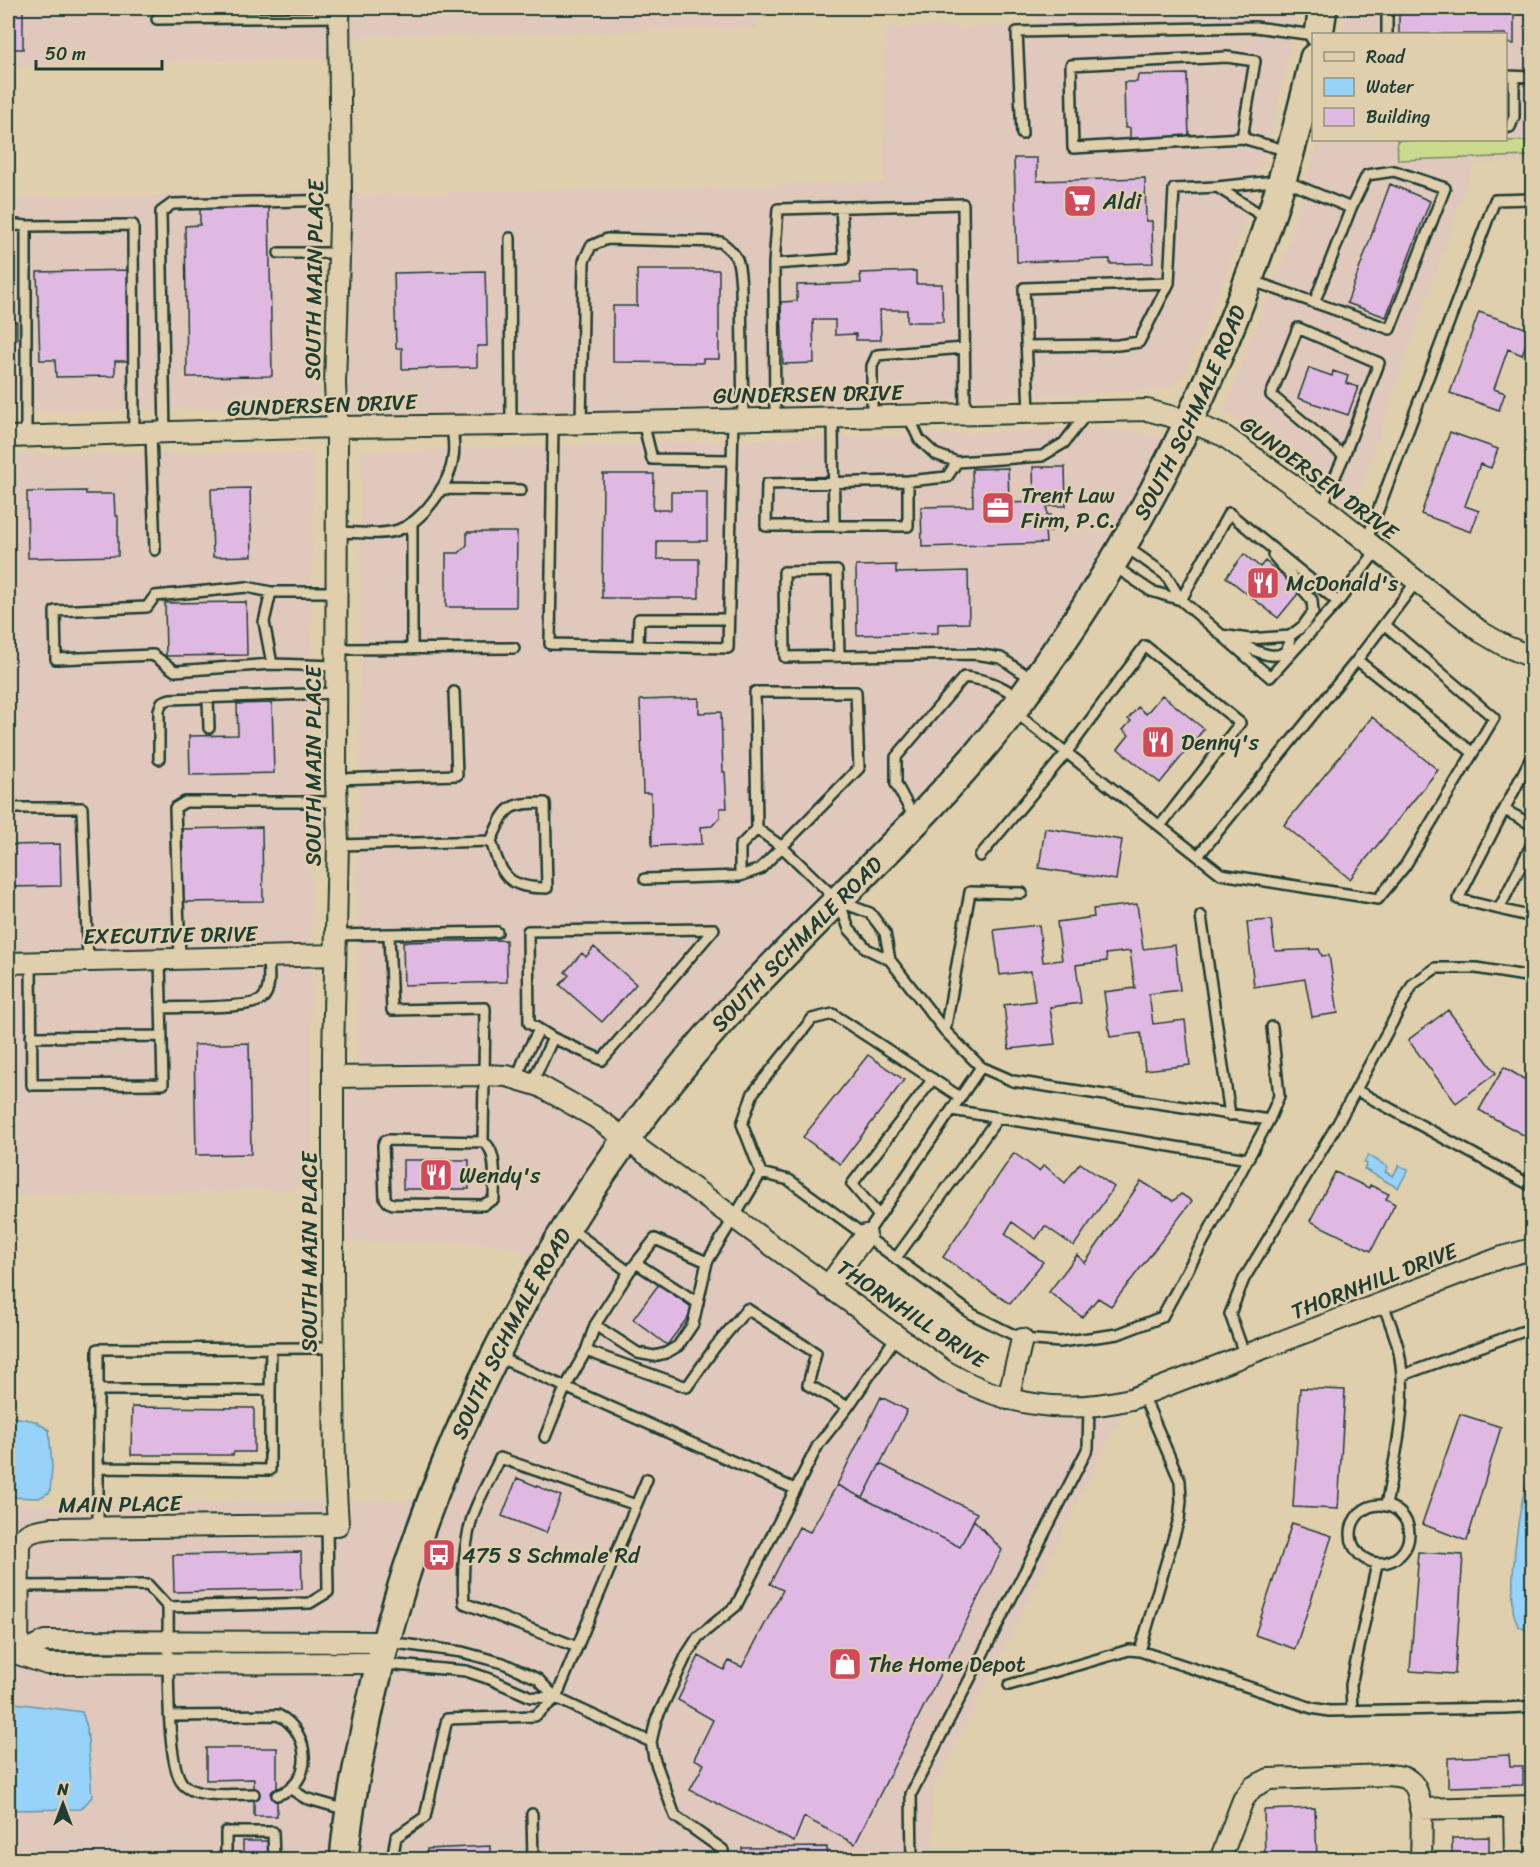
<svg xmlns="http://www.w3.org/2000/svg" width="1540" height="1867" font-family="Sriracha,sans-serif">
<style>
.built{fill:#e0c8bc}
.green{fill:#cbda8d;stroke:#758c60;stroke-width:1.5}
.water{fill:#97d2f8;stroke:#6796aa;stroke-width:1.5}
.building{fill:#dfb9e2;stroke:#1f3d34;stroke-width:1.5}
.lines{fill:none;stroke-linecap:round;stroke-linejoin:round}
.lane-casing{stroke:#1f3d34;stroke-width:14}
.street-casing{stroke:#1f3d34;stroke-width:24}
.secondary-casing{stroke:#1f3d34;stroke-width:32}
.lane{stroke:#e0cfac;stroke-width:9}
.street{stroke:#e0cfac;stroke-width:20}
.secondary{stroke:#e0cfac;stroke-width:27}
.labels{text-anchor:middle;dominant-baseline:central;stroke-width:5;stroke-linejoin:round;paint-order:stroke}
.poi-label{font-size:22px;fill:#1f3d34;stroke:#e0cfac;text-anchor:start}
.street-label{font-size:22px;fill:#1f3d34;stroke:#e0cfac}
</style>
<rect width="100%" height="100%" fill="#e0cfac"/>
<filter id="ink" filterUnits="userSpaceOnUse"><feTurbulence type="fractalNoise" baseFrequency=".0167" numOctaves="2"/><feDisplacementMap in="SourceGraphic" scale="12" xChannelSelector="R" yChannelSelector="G"/><feConvolveMatrix kernelMatrix="1 2 1 2 8 2 1 2 1" color-interpolation-filters="sRGB"/></filter>
<g filter="url(#ink)">
<!-- built -->
<path class="built" d="M8,8H330L329,59L8,66Z
M347,8H756V28L346,38Z
M1037,8H1298L1274,123L1235,250L1185,375L1168,388L1153,391L345,424L350,195L884,182L885,27L1037,26Z
M1346,8H1532V162L1474,163L1352,512L1224,410L1289,243L1318,140H1506V34H1342Z
M314,191L319,406L8,413V198Z
M1107,428L1173,437L1014,707L622,1133L542,1082L358,1070L361,452Z
M312,452L311,1190L8,1196V455Z
M490,1080L542,1093L615,1142L542,1262L502,1244L339,1241L342,1115L347,1082Z
M624,1146L1004,1402L1127,1404L933,1791V1859L352,1860L391,1648L443,1495L503,1356Z
M8,1493L17,1504L428,1500L341,1859H8Z"/>
<!-- green -->
<path class="green" d="M1397,140L1532,141V156L1398,160Z"/>
<!-- water -->
<path class="water" d="M1368,1155L1388,1167L1385,1172L1393,1176L1399,1165L1408,1170L1398,1188L1364,1169L1367,1164L1364,1162Z
M8,1416L35,1421L49,1430L52,1467L50,1492L39,1498L8,1497Z
M1532,1468V1627L1526,1630L1518,1626C1516,1620 1513,1614 1513,1608C1511,1574 1518,1498 1532,1468Z
M8,1702L82,1712L87,1727L92,1797L81,1809L8,1810Z"/>
<!-- building -->
<path class="building" d="M8,8H23V49H8Z
M1405,8H1514V44L1506,43V34H1399V13Z
M1187,74L1189,138H1130V128H1125L1124,82H1137L1138,75Z
M1014,158H1037V181L1145,178L1146,221H1152L1153,263L1110,264V259L1017,262Z
M1390,184L1430,201L1386,317L1347,303Z
M269,207L272,376L187,377L185,226L200,225V208Z
M1528,234H1532V289H1530Z
M8,245H12L14,322H17V340H14L15,361H9L10,381H8Z
M129,270L132,361H115V376L56,377L55,360H40L37,272Z
M637,270H719V359H703V363L613,362V306H637Z
M485,271L487,346H477V367L402,369V348H396L394,273Z
M916,271V284H942L943,322H907V310H880L881,340H856V334L835,335V320H813L814,363L783,364L781,302L797,301V285L861,283L860,273Z
M1479,312L1531,330L1522,355L1508,349L1494,389L1505,393L1499,410L1450,393Z
M1309,368L1332,376L1333,371L1348,376L1346,383L1358,387L1348,415L1298,398Z
M1450,432L1498,449L1491,468L1480,464L1465,506L1479,511L1471,532L1421,514Z
M1033,467H1065L1066,506H1047V515H1051L1052,531H1045L1046,543L922,547L921,507L973,506L972,469L1008,468L1009,503L1034,502Z
M603,474H654L653,510H671V492H707V541H657V559H699V598H602Z
M250,488L252,556L213,557L211,489Z
M86,491V494H114L115,516H118V556L28,558L27,492Z
M467,532H517L516,607H446V553H459L467,545Z
M1244,554L1260,567L1265,561L1301,590L1278,618L1226,577Z
M896,565V573L968,571L969,623L938,624V633L857,635L856,566Z
M246,602L247,655L166,656L165,603Z
M1162,695L1204,729L1160,783L1118,749L1129,735L1123,730L1131,721L1128,719L1138,707L1146,714Z
M699,698V713L721,712L723,772H725L727,808H720V817L712,826L701,827L702,844L652,846L651,793H643L640,700Z
M272,703L274,773L190,775L189,736L238,735L237,704Z
M1372,717L1438,770L1350,879L1284,825Z
M262,827L263,901L183,902L182,829Z
M1045,828L1122,840L1116,880L1039,868Z
M60,844L61,886L10,887V903H8V845Z
M1137,904L1143,949L1175,945L1180,990L1149,994L1153,1024L1185,1020L1190,1065L1145,1070L1141,1033L1110,1037L1104,992L1135,988L1130,951L1106,954L1107,961L1076,965L1081,1003L1050,1007L1055,1044L1009,1049L1004,1005L1035,1001L1031,971L1000,975L994,930L1039,925L1043,962L1062,960L1057,922L1094,917L1093,909Z
M1271,920L1275,951L1319,949L1322,956L1329,955L1338,1013L1312,1017L1305,979L1254,987L1247,922Z
M506,940L507,982L404,985L403,942Z
M594,947L636,984L602,1022L560,985L569,975L565,972L582,953L586,957Z
M1448,1010L1496,1073L1456,1103L1408,1040Z
M249,1043L251,1154L196,1155L194,1045Z
M868,1055L904,1080L840,1164L803,1137Z
M1504,1067L1532,1084V1140L1479,1110Z
M1014,1153L1039,1171L1044,1165L1065,1183L1080,1163L1114,1187L1074,1246L1045,1226L1036,1239L1012,1222L1005,1234L1043,1262L1010,1304L943,1257Z
M403,1160H469V1189H403Z
M1335,1172L1369,1188L1370,1185L1389,1194L1386,1199L1395,1204L1371,1251L1310,1221Z
M1141,1181L1173,1201L1181,1194L1192,1201L1111,1306L1098,1298L1082,1317L1049,1292L1077,1255L1085,1263Z
M659,1284L694,1309L667,1345L633,1319Z
M1300,1388L1345,1390L1338,1509L1293,1507Z
M881,1397L907,1410L863,1498L837,1485Z
M132,1407L254,1408V1452H234L233,1455H131Z
M1460,1414L1501,1427L1467,1541L1422,1524Z
M880,1464L977,1513L960,1547L863,1498Z
M517,1478L561,1496L546,1533L502,1516Z
M837,1485L960,1547L974,1520L1002,1550L855,1844L804,1817L794,1842L690,1790L704,1764L694,1759L713,1720L678,1700L699,1656L724,1670L729,1661L742,1667L783,1590L770,1584L799,1527L810,1532Z
M1292,1523L1332,1536L1295,1649L1255,1635Z
M301,1552L302,1589L174,1592L173,1555Z
M1418,1552L1463,1555L1455,1674L1410,1671L1418,1564H1417Z
M206,1748H277V1816H254V1779L206,1780Z
M1509,1755L1510,1766H1523V1785L1448,1787V1758Z
M1315,1808L1317,1860H1265L1264,1810Z
M1489,1837V1860H1452V1838Z
M243,1841H269V1860H243Z
M490,1846V1860H428L427,1849Z
M827,1847V1860H742V1848Z"/>
<g class="lines">
<defs>
<path id="lane" d="M157,19L339,17
M1387,34V8
M1506,76L1532,77
M1506,128L1510,127L1514,117V77
M1022,134L1017,32L1255,27L1314,35
M1242,138L1255,61L1227,57L1071,65L1073,148L1242,138L1288,151
M1217,187L1266,218
M8,224L26,226
M510,238L511,425
M279,253H339
M774,264L844,259L841,207
M1250,280L1390,329L1445,188L1394,171L1367,175L1351,208L1314,303
M1026,346L1118,345L1139,342L1169,283L1174,189L1217,187L1283,180L1351,208
M1029,413L1024,288L1169,283
M908,415L919,439L935,454L957,462L1042,456L1064,443L1087,413
M872,416V366L877,355L964,348
M833,417L834,526
M775,419L774,264L778,209L963,204L965,414
M643,422L652,459L732,460
M553,424L550,644L728,648L733,420
M581,424L584,261L591,246L607,239L721,242C741,257 739,264 741,288L743,420
M151,434L155,550
M165,434L161,212L172,204L341,200
M26,437V226L133,225L134,433
M908,481V526H766L767,484L908,481L947,477L957,462
M441,489L521,490
M1322,506L1344,456L1379,363L1298,328L1271,395L1344,456
M337,532C356,532 380,536 398,530C422,522 450,484 453,458C455,448 453,436 452,426
M1366,542L1495,200L1532,199
M1125,546L1166,575L1181,600L1270,677L1338,602L1377,550
M1114,566L1151,591L1181,600
M271,592L264,622L272,664
M1181,600L1229,513L1338,602
M1221,635L1249,639L1290,636L1303,626L1313,612L1312,600L1273,555
M1231,639C1248,647 1289,673 1290,636
M638,646L639,619H728
M337,649L514,648
M412,649V523
M839,656L837,571L784,572L785,657L975,654L1001,658L1032,679
M1357,660L1473,753
M337,666L272,664L175,671L153,655L56,659L55,611L147,607L155,596L247,587L271,592H337
M208,698L209,728
M1016,713L1198,856L1357,660L1416,582
M1532,756L1458,899L1532,917
M159,759V710L162,702L170,699L337,693
M336,779L457,775L454,692
M8,808H82L88,961
M1505,810L1532,825
M915,819L896,784V757L964,677C988,680 999,684 1019,698
M757,829L782,847L838,901L870,913L885,933L890,960
M338,845L491,841C506,807 506,803 545,803L547,888C508,888 502,877 491,841
M980,856L1066,753L1145,646L1240,723L1160,826
M1198,856L1221,874L1378,899L1405,866L1494,718L1384,624
M645,879L740,876L760,869L859,768L856,692H755L757,829L740,846V876
M840,904L849,929L867,949L890,960L945,1031L981,1067L1013,1081L1269,1120
M1499,909L1532,844
M1201,916L1230,1115
M714,929L602,1060L553,1038L529,1023L528,931Z
M335,935L497,932
M389,935L392,1010L485,1008L483,1142
M180,959L175,808L185,802H336
M31,963L32,1085L163,1084L160,960
M162,1008C179,1007 255,1009 263,998C272,988 268,969 268,957
M945,1031L970,892L1022,893
M31,1037L162,1036
M517,1078L526,1054L539,1030
M532,1083L553,1038
M1356,1090L1532,1186
M952,1110L1248,1159
M388,1140L483,1142C498,1149 494,1184 494,1199L483,1205L393,1204L388,1202L385,1198L383,1145L385,1141Z
M761,1173L789,1180L972,1314L1022,1339L1060,1342L1118,1334L1162,1317L1269,1120L1279,1096L1272,1027
M879,1216L852,1184L933,1079
M571,1229L629,1272
M866,1235L981,1067
M896,1258L998,1118
M636,1263L698,1303
M1383,1303C1388,1319 1396,1336 1399,1352C1409,1404 1395,1455 1386,1506
M595,1325L638,1353L654,1356L666,1353L678,1346L693,1324L707,1262L761,1173L742,1124L753,1093L812,1019L833,1014L960,1097
M586,1351L687,1387L715,1347L747,1309L816,1353L808,1385L848,1407
M1245,1356L1230,1314L1244,1279L1338,1123L1413,984L1436,968H1476L1532,977
M498,1357L795,1489
M1403,1375L1521,1332L1532,1329
M270,1390L271,1348
M545,1437L565,1388L586,1351L595,1325L629,1272L655,1239L707,1262
M98,1468L270,1470V1390H100
M1351 1534a29 29 0 1 1 58 0a29 29 0 1 1-58 0Z
M98,1527V1349L333,1348
M18,1586L148,1585L168,1607C169,1639 164,1764 183,1784C196,1799 236,1794 254,1794
M168,1607L310,1603L328,1592L327,1525
M388,1642L462,1652L503,1663L538,1679L556,1698L651,1742
M577,1647L464,1603C462,1574 464,1546 472,1518C478,1498 491,1478 500,1458L636,1505
M1140,1651L1312,1708L1329,1711L1504,1708L1525,1707L1532,1703
M384,1664L466,1671L490,1679L531,1697L556,1698
M1009,1685L1129,1650L1140,1651L1179,1519L1181,1501L1180,1481L1143,1395
M1352,1711L1351,1685L1377,1564
M169,1716L278,1715C311,1731 315,1784 277,1795
M291,1789L305,1798L347,1810
M532,1814L533,1860
M274,1858L288,1860
M226,1860V1832H273L274,1860
M392,1860L396,1837L425,1817L447,1719L535,1716L556,1698L647,1479
M724,1860L723,1850L675,1816L654,1758L651,1742L656,1720L687,1654L698,1637L736,1606L818,1445L848,1407L896,1337
M912,1860L911,1794L1088,1448L1089,1407"/>
<path id="street" d="M8,437L337,427L511,425L1147,410L1188,421L1224,436L1322,506L1481,632L1505,646L1532,657
M8,963L334,955
M333,1077L483,1075L507,1076L540,1086L595,1117L945,1371C1005,1406 1063,1415 1131,1399L1502,1257L1532,1249
M827,1287L866,1235
M1008,1399L1022,1339
M18,1654L19,1544C26,1530 39,1530 53,1528L338,1525L335,1475L333,1282V1054L338,845L336,779L337,427L335,384L341,193L339,8
M18,1654L45,1641L385,1642
M18,1654L47,1664L380,1663
M1514,1807L1515,1860
M1420,1809L1532,1806
M1220,1860L1243,1800L1253,1787L1269,1779L1388,1775C1395,1776 1404,1776 1410,1781C1426,1793 1421,1840 1421,1860"/>
<g id="secondary">
<path d="M1319,34L1323,8"/>
<path id="s1" d="M344,1860C348,1811 358,1763 368,1715C423,1460 547,1217 720,1022C818,913 932,818 1020,701C1163,509 1262,291 1314,58"/>
</g>
</defs>
<!-- lane casing -->
<use href="#lane" class="lane-casing"/>
<!-- street casing -->
<use href="#street" class="street-casing"/>
<!-- secondary casing -->
<use href="#secondary" class="secondary-casing"/>
<!-- lane -->
<use href="#lane" class="lane"/>
<!-- street -->
<use href="#street" class="street"/>
<!-- secondary -->
<use href="#secondary" class="secondary"/>
</g>
</g>
<!-- icons -->
<defs>
<symbol id="supermarket-square" viewBox="-11 -11 22 22"><rect x="-9" y="-9" width="18" height="18" rx="4" fill="#d1495b" stroke="#e0cfac"/><path d="M-6-5.5h2.5l.6 2H6L4.5 2H-2.5L-4.4-4H-6ZM-1.5 3.2a1.3 1.3 0 1 0 .1 0ZM3 3.2a1.3 1.3 0 1 0 .1 0Z" fill="#fff"/></symbol>
<symbol id="office-square" viewBox="-11 -11 22 22"><rect x="-9" y="-9" width="18" height="18" rx="4" fill="#d1495b" stroke="#e0cfac"/><path d="M-6-3h4V-5.5h4V-3h4V5H-6ZM-1-4.5V-3h2v-1.5ZM-6 0V1H6V0Z" fill="#fff"/></symbol>
<symbol id="restaurant-square" viewBox="-11 -11 22 22"><rect x="-9" y="-9" width="18" height="18" rx="4" fill="#d1495b" stroke="#e0cfac"/><path d="M-5-6h1v4h1v-4h1v4h1v-4h1v5L-1.5 .5V6h-2V.5L-5-1ZM5-6V6H3V1.5H1.5Q1.5-4 5-6Z" fill="#fff"/></symbol>
<symbol id="bus-square" viewBox="-11 -11 22 22"><rect x="-9" y="-9" width="18" height="18" rx="4" fill="#d1495b" stroke="#e0cfac"/><path d="M-5-6H5V4H4V6H2V4H-2V6H-4V4H-5ZM-3.5-4V0h7V-4ZM-3.5 1.2v1.5H-2V1.2ZM2 1.2v1.5H3.5V1.2Z" fill="#fff"/></symbol>
<symbol id="shop-square" viewBox="-11 -11 22 22"><rect x="-9" y="-9" width="18" height="18" rx="4" fill="#d1495b" stroke="#e0cfac"/><path d="M-5-2.5h2.3a2.7 3.5 0 0 1 5.4 0H5L5.5 6h-11ZM-1.5-2.5h3a1.5 2.3 0 0 0-3 0Z" fill="#fff"/></symbol>
</defs>
<g fill-rule="evenodd">
<use href="#supermarket-square" x="1061" y="182" width="38" height="38"/>
<use href="#office-square" x="979" y="489" width="38" height="38"/>
<use href="#restaurant-square" x="1244" y="564" width="38" height="38"/>
<use href="#restaurant-square" x="1139" y="723" width="38" height="38"/>
<use href="#restaurant-square" x="417" y="1156" width="38" height="38"/>
<use href="#bus-square" x="420" y="1536" width="38" height="38"/>
<use href="#shop-square" x="826" y="1645" width="38" height="38"/>
</g>
<g class="labels">
<!-- poi labels -->
<g class="poi-label">
<text x="1103" y="201">Aldi</text>
<text x="1021" y="495">Trent Law<tspan x="1021" dy="25">Firm, P.C.</tspan></text>
<text x="1286" y="583">McDonald's</text>
<text x="1181" y="742">Denny's</text>
<text x="459" y="1175">Wendy's</text>
<text x="462" y="1555">475 S Schmale Rd</text>
<text x="868" y="1664">The Home Depot</text>
</g>
<!-- street labels -->
<g class="street-label">
<text transform="translate(314 280) rotate(-89)">SOUTH MAIN PLACE</text>
<text transform="translate(808 394) rotate(-1)">GUNDERSEN DRIVE</text>
<text transform="translate(322 405) rotate(-2)">GUNDERSEN DRIVE</text>
<text stroke="none"><textPath href="#s1" startOffset="1708">SOUTH SCHMALE ROAD</textPath></text>
<text transform="translate(1319 478) rotate(37)">GUNDERSEN DRIVE</text>
<text transform="translate(313 766) rotate(-90)">SOUTH MAIN PLACE</text>
<text transform="translate(170 935) rotate(-1)">EXECUTIVE DRIVE</text>
<text stroke="none"><textPath href="#s1" startOffset="1042">SOUTH SCHMALE ROAD</textPath></text>
<text transform="translate(309 1252) rotate(-90)">SOUTH MAIN PLACE</text>
<text transform="translate(1374 1281) rotate(-21)">THORNHILL DRIVE</text>
<text transform="translate(912 1314) rotate(34)">THORNHILL DRIVE</text>
<text stroke="none"><textPath href="#s1" startOffset="556">SOUTH SCHMALE ROAD</textPath></text>
<text transform="translate(120 1504) rotate(-1)">MAIN PLACE</text>
</g>
</g>
<!-- margin -->
<rect width="1540" height="1867" fill="none" stroke="#e0cfac" stroke-width="30"/>
<rect x="15" y="15" width="1510" height="1837" fill="none" stroke="#1f3d34" stroke-width="2" filter="url(#ink)"/>
<!-- legend -->
<rect x="1312" y="33" width="195" height="108" fill="#e0cfac" stroke="#93957c" stroke-width="1.5"/>
<rect x="1324" y="52" width="30" height="9" fill="#e0cfac" stroke="#93957c" stroke-width="1.5"/>
<text x="1366" y="63" font-size="18" fill="#1f3d34">Road</text>
<rect x="1324" y="78" width="30" height="18" fill="#97d2f8" stroke="#93957c" stroke-width="1.5"/>
<text x="1366" y="93" font-size="18" fill="#1f3d34">Water</text>
<rect x="1324" y="108" width="30" height="18" fill="#dfb9e2" stroke="#93957c" stroke-width="1.5"/>
<text x="1366" y="123" font-size="18" fill="#1f3d34">Building</text>
<!-- north arrow -->
<g transform="translate(63 1804)" stroke="#e0cfac" stroke-width="4.5" paint-order="stroke">
<path d="M0-4.5L10 22L0 15L-10 22Z" fill="#1f3d34"/>
<text y="-9" font-size="16" font-weight="bold" text-anchor="middle" fill="#1f3d34">N</text>
</g>
<!-- scale -->
<path d="M36 60v9h126v-9" fill="none" stroke="#1f3d34" stroke-width="3"/>
<text x="45" y="60" font-size="18" fill="#1f3d34" stroke="#e0cfac" stroke-width="4.5" paint-order="stroke">50 m</text>
</svg>
